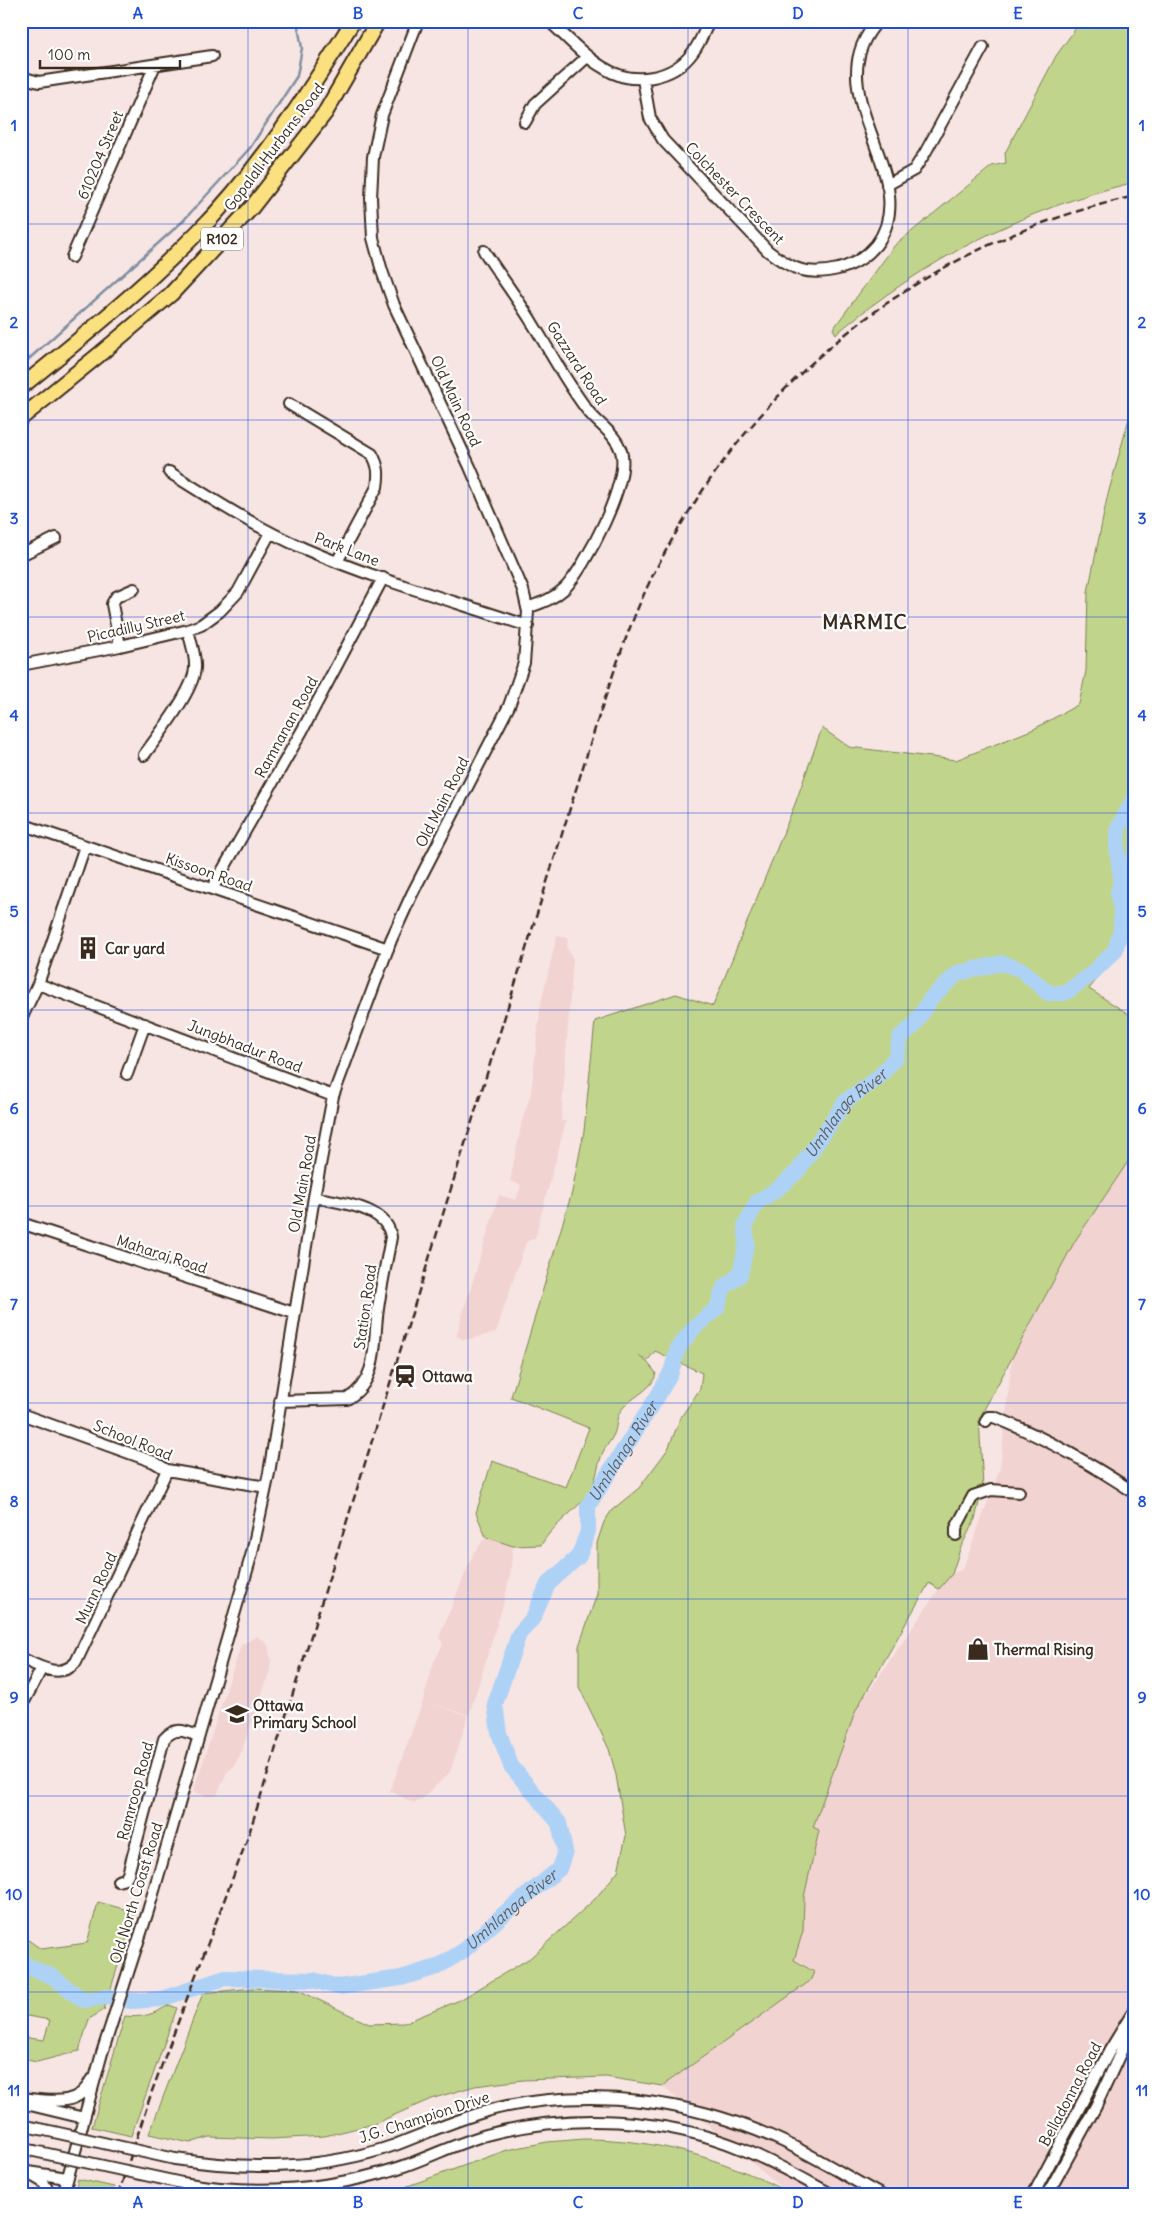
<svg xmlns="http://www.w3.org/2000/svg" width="1156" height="2216" font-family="Delius,sans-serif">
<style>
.built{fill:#f1d3d1}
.green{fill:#c0d58b;stroke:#7e8054}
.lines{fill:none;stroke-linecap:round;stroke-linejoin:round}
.stream{stroke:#808fa0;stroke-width:2.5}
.river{stroke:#aed2f6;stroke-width:16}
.minor-casing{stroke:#3b2a1e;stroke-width:14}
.major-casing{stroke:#3b2a1e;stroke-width:18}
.minor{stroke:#fff;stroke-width:10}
.major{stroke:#fbe080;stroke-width:14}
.rail{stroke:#3b2a1e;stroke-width:2.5;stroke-dasharray:8 4;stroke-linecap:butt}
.minor-bridge-casing{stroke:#3b2a1e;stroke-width:14;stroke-linecap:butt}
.minor-bridge{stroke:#fff;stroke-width:10}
.grid{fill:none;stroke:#1d4ed8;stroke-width:1;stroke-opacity:0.55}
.labels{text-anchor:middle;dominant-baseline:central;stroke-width:4.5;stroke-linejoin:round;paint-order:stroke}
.shield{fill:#fff;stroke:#766a62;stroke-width:1}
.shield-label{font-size:14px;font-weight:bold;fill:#3b2a1e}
.street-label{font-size:15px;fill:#3b2a1e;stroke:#fff}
.poi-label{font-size:15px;font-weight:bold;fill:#3b2a1e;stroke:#fff;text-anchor:start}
.water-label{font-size:16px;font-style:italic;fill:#5e5c5f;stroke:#fff}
.district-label{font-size:20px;font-weight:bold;letter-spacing:1px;fill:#3b2a1e;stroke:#fff}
.neatline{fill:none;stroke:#1d4ed8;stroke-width:2}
.grid-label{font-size:16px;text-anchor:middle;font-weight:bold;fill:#1d4ed8}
</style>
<rect width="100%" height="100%" fill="#f7e5e4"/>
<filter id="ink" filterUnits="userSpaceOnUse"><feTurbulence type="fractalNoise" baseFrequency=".02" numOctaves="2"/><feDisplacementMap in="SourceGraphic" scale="10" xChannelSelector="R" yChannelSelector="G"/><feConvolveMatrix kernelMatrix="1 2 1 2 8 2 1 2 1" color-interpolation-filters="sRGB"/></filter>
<g filter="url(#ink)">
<!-- built -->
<path class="built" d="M557,936L568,938L567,948L573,959L561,1121H566L535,1238L526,1242L496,1332L466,1340L456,1336L499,1195L516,1200L521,1185L510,1181L522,1121L531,1093L541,1002Z
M1135,1151V2195H786L785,2191L662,2086L810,1981L814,1972L794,1960L803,1931L804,1897L819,1830L813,1828L856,1710L939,1589L952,1574L963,1569L1000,1468L1012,1358L1075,1241Z
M486,1537L513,1546L510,1575L503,1605L469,1715L427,1702L468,1716L450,1772L421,1800L414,1803L390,1791L423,1701L434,1662L443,1644L439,1637L474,1552Z
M257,1636L268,1645L271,1661L269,1674L240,1755L234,1766L227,1772L217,1795L208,1796L193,1792L241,1645Z"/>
<!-- green -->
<path class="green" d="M1081,21H1135V182C1023,209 924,260 836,334L833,329L895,245L992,166L1006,163L1005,153L1056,56Z
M1135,397V884L1122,941L1111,961L1089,989L1135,1018V1151L1075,1241L979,1419L983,1486L975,1519L960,1549L952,1574L939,1589L929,1583L856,1710L813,1827L819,1830L804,1897L803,1931L794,1960L814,1972L810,1981L662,2086L606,2077L523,2080L475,2086L431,2099L374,2124L325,2136L272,2139L209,2137L190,2143L149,2134L203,1993L253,1988L298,1990L369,2024L404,2023L460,2000L530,1958L595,1899L618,1871L626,1836L616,1775L609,1749L579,1687V1646L597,1594V1543L604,1522L612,1510L639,1488L668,1449L681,1417L700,1389L702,1373L655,1351L648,1360L639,1356L647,1362L656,1373C653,1391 629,1397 620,1412C616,1418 617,1427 614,1434C611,1441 605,1447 602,1454C598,1464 597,1477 592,1487C580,1510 554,1522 541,1545L513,1546L486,1537L476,1513L492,1461L566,1487L589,1428L511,1397L572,1192L584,1131L595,1021L676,994L713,1006L795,804L822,728L849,747L956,760L1034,729L1079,704L1086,671L1088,592L1107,498Z
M98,1902L135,1912L104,2010L89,2019L79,2051L37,2062L21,2059V2037L44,2040L50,2020L21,2015V1935L41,1949L87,1943Z
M169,2005L177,2008L131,2136L92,2127L125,2016C144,2018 154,2014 169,2005Z
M584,2139C656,2139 722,2158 785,2191L786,2195H383L507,2150L547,2142Z
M78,2179L114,2187L112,2195H74Z"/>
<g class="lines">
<!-- stream -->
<path class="stream" d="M21,366L182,222L250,148L297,76L302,48L297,21"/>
<!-- river -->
<path class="river" id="s1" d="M21,1963L53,1977L83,2000L106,1997L132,2001L161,1999L225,1978L313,1980L338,1987L401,1978L437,1967L463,1951L506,1912L559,1869L565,1851L559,1823L511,1766L499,1733L495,1704L519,1634L533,1618L548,1584L579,1556L588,1531V1506L659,1394L671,1372L678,1348L694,1328L717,1308L724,1287L740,1275L747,1242L745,1225L757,1202L776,1190L797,1172L846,1101L879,1077L896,1057L900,1037L914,1026L931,998L958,973L1002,963L1022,970L1048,993H1065L1089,976L1115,951L1121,929V912L1118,893L1121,879L1117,849L1118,828L1135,797"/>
<defs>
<path id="minor" d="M549,21C567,37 583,56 604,68C632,86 673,80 693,52C700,43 704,32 709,21
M21,77L39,82L212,56
M643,79L650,118L663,140L768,251C793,270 807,276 838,269C854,265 866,257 876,245C927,178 812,92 878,21
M525,122L535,104L587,57
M887,185L914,170L925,153L983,47
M484,251C500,276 518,299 533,324C551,353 567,384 588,411C599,425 615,433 621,451C631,481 585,568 564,589C553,599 541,603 527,608
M72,257L155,65
M289,404L372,454C379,466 379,474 377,487L337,562
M169,472C213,500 257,528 305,549C377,580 454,601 528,626
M21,555L56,538
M120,646L112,604L116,597L134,589
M21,665L120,646L188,630L201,625L220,611L238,592L270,533
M144,755C158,736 194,690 195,668C196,656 191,643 188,630
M21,824L388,949
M212,889L302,731L383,578
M38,984L333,1096
M21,1019L38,984L85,846
M127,1074L145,1024
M21,1223L294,1313
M280,1401L347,1399C380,1380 373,1340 378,1309C381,1285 387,1261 391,1237C387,1206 339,1203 314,1197
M21,1414L154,1462L167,1470L266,1487
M986,1421L988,1417H994C1044,1437 1090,1463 1135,1493
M956,1535V1528L973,1496L991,1490L1019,1492
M21,1658C38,1666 60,1680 76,1662L167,1470
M21,1707L42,1668
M118,1881L125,1879L128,1874L164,1739C175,1726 185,1731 198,1736
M21,2098C46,2100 79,2109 91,2080
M22,2103L84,2118
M21,2125L54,2132
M21,2148L34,2151
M175,2159C249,2170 323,2170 395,2145C429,2132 462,2117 498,2108C594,2087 693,2100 782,2141C816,2157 848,2177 881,2195
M21,2171L67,2178
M31,2175L43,2182L51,2195
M182,2183C255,2196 328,2190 398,2168C429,2158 458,2142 490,2134C572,2113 664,2117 742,2149C774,2162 803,2179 833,2195
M63,2195L102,2053L148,1911L252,1553L269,1473L314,1197L333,1096L391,940L412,894L509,706L524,663L528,612L523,590L470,467L394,305L382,271L373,238L371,198L373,157L382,115L418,21
M1033,2195L1110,2050L1135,2009
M1047,2195L1096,2106L1135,2021"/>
<path id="major" d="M21,387C82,338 143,288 198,232C258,171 308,94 353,21
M21,418L100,354L171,294L252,207L325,113L378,21"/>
</defs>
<!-- minor casing -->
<use href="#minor" class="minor-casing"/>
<!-- major casing -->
<use href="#major" class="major-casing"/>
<!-- minor -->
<use href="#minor" class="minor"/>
<!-- major -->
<use href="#major" class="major"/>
<!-- rail -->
<path class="rail" d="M118,2195L152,2091L247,1840L598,719C615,669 631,618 655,571C755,377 921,244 1135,196"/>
<defs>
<path id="minor-bridge" d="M54,2132L175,2159
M34,2151L182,2183"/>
</defs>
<!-- minor-bridge casing -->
<use href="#minor-bridge" class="minor-bridge-casing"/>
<!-- minor-bridge -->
<use href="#minor-bridge" class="minor-bridge"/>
</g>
</g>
<!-- grid -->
<path class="grid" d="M248,21V2195M468,21V2195M688,21V2195M908,21V2195M21,224H1135M21,420H1135M21,617H1135M21,813H1135M21,1010H1135M21,1206H1135M21,1403H1135M21,1599H1135M21,1796H1135M21,1992H1135"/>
<!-- icons -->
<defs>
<symbol id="building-bare" viewBox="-9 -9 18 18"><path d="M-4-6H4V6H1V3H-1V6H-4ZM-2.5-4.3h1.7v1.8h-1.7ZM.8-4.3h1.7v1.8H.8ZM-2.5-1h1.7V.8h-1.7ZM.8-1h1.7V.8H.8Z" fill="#3b2a1e" stroke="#fff" stroke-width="2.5" paint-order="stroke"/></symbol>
<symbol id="station-bare" viewBox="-9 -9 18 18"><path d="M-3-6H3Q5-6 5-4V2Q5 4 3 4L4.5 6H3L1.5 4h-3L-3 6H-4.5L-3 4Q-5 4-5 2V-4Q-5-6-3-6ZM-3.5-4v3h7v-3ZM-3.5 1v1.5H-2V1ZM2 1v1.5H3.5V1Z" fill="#3b2a1e" stroke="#fff" stroke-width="2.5" paint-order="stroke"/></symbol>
<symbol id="shop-bare" viewBox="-9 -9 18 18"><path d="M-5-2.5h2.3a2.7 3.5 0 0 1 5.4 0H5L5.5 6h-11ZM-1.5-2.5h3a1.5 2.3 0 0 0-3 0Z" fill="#3b2a1e" stroke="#fff" stroke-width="2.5" paint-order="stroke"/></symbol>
<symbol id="school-bare" viewBox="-9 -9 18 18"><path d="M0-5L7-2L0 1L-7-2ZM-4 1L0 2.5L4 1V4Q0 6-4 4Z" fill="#3b2a1e" stroke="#fff" stroke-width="2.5" paint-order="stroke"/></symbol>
</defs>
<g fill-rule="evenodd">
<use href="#building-bare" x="72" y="932" width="32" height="32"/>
<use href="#station-bare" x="389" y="1360" width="32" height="32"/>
<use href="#shop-bare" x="962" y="1633" width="32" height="32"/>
<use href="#school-bare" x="221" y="1698" width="32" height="32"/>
</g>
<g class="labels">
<!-- shield labels -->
<rect class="shield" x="201" y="227.5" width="42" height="23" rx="4"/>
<g class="shield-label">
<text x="222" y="239">R102</text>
</g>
<!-- street labels -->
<g class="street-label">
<text transform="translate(274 147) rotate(-53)">Gopalall Hurbans Road</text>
<text transform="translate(100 155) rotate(-67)">610204 Street</text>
<text transform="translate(735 193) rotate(46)">Colchester Crescent</text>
<text transform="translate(577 363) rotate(57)">Gazzard Road</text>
<text transform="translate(456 401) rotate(65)">Old Main Road</text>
<text transform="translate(347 549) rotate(21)">Park Lane</text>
<text transform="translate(136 626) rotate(-13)">Picadilly Street</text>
<text transform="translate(286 727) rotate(-61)">Ramnanan Road</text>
<text transform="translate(442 802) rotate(-63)">Old Main Road</text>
<text transform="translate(209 872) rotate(19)">Kissoon Road</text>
<text transform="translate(245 1046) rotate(21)">Jungbhadur Road</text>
<text transform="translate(302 1184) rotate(-80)">Old Main Road</text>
<text transform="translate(162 1254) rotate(18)">Maharaj Road</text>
<text transform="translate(365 1307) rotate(-82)">Station Road</text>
<text transform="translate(133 1440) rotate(22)">School Road</text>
<text transform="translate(96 1588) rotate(-65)">Munn Road</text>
<text transform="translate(135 1791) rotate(-75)">Ramroop Road</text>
<text transform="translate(136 1893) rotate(-73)">Old North Coast Road</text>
<text transform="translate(1070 2094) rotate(-62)">Belladonna Road</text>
<text transform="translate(424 2117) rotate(-18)">J.G. Champion Drive</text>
</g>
<!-- poi labels -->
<g class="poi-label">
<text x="105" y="948">Car yard</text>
<text x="422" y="1376">Ottawa</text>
<text x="994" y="1649">Thermal Rising</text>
<text x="253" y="1705">Ottawa<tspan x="253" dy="17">Primary School</tspan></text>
</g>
<!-- water labels -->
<g class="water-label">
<text stroke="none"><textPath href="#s1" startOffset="1488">Umhlanga River</textPath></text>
<text stroke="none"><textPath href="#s1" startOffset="1068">Umhlanga River</textPath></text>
<text stroke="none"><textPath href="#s1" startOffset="528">Umhlanga River</textPath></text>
</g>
<!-- district labels -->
<g class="district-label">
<text x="865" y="621">MARMIC</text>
</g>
</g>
<!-- margin -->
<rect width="1156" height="2216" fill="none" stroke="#fff" stroke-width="55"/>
<!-- scale -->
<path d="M40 60v8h140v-8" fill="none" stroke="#3b2a1e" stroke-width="2.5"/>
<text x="48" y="60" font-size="15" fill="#3b2a1e" stroke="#ffffff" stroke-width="4" paint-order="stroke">100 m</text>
<rect x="28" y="28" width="1100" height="2160" class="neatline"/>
<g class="grid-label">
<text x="138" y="19">A</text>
<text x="358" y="19">B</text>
<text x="578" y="19">C</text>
<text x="798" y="19">D</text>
<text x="1018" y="19">E</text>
<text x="14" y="131">1</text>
<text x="1142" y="131">1</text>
<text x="14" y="328">2</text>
<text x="1142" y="328">2</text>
<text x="14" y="524">3</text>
<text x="1142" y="524">3</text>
<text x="14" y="721">4</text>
<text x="1142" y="721">4</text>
<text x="14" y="917">5</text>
<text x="1142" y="917">5</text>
<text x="14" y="1114">6</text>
<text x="1142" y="1114">6</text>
<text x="14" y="1310">7</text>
<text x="1142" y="1310">7</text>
<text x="14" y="1507">8</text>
<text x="1142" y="1507">8</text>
<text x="14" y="1703">9</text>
<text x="1142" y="1703">9</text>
<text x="14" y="1900">10</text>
<text x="1142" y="1900">10</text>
<text x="14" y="2096">11</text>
<text x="1142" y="2096">11</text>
<text x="138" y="2208">A</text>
<text x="358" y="2208">B</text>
<text x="578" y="2208">C</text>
<text x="798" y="2208">D</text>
<text x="1018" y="2208">E</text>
</g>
</svg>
